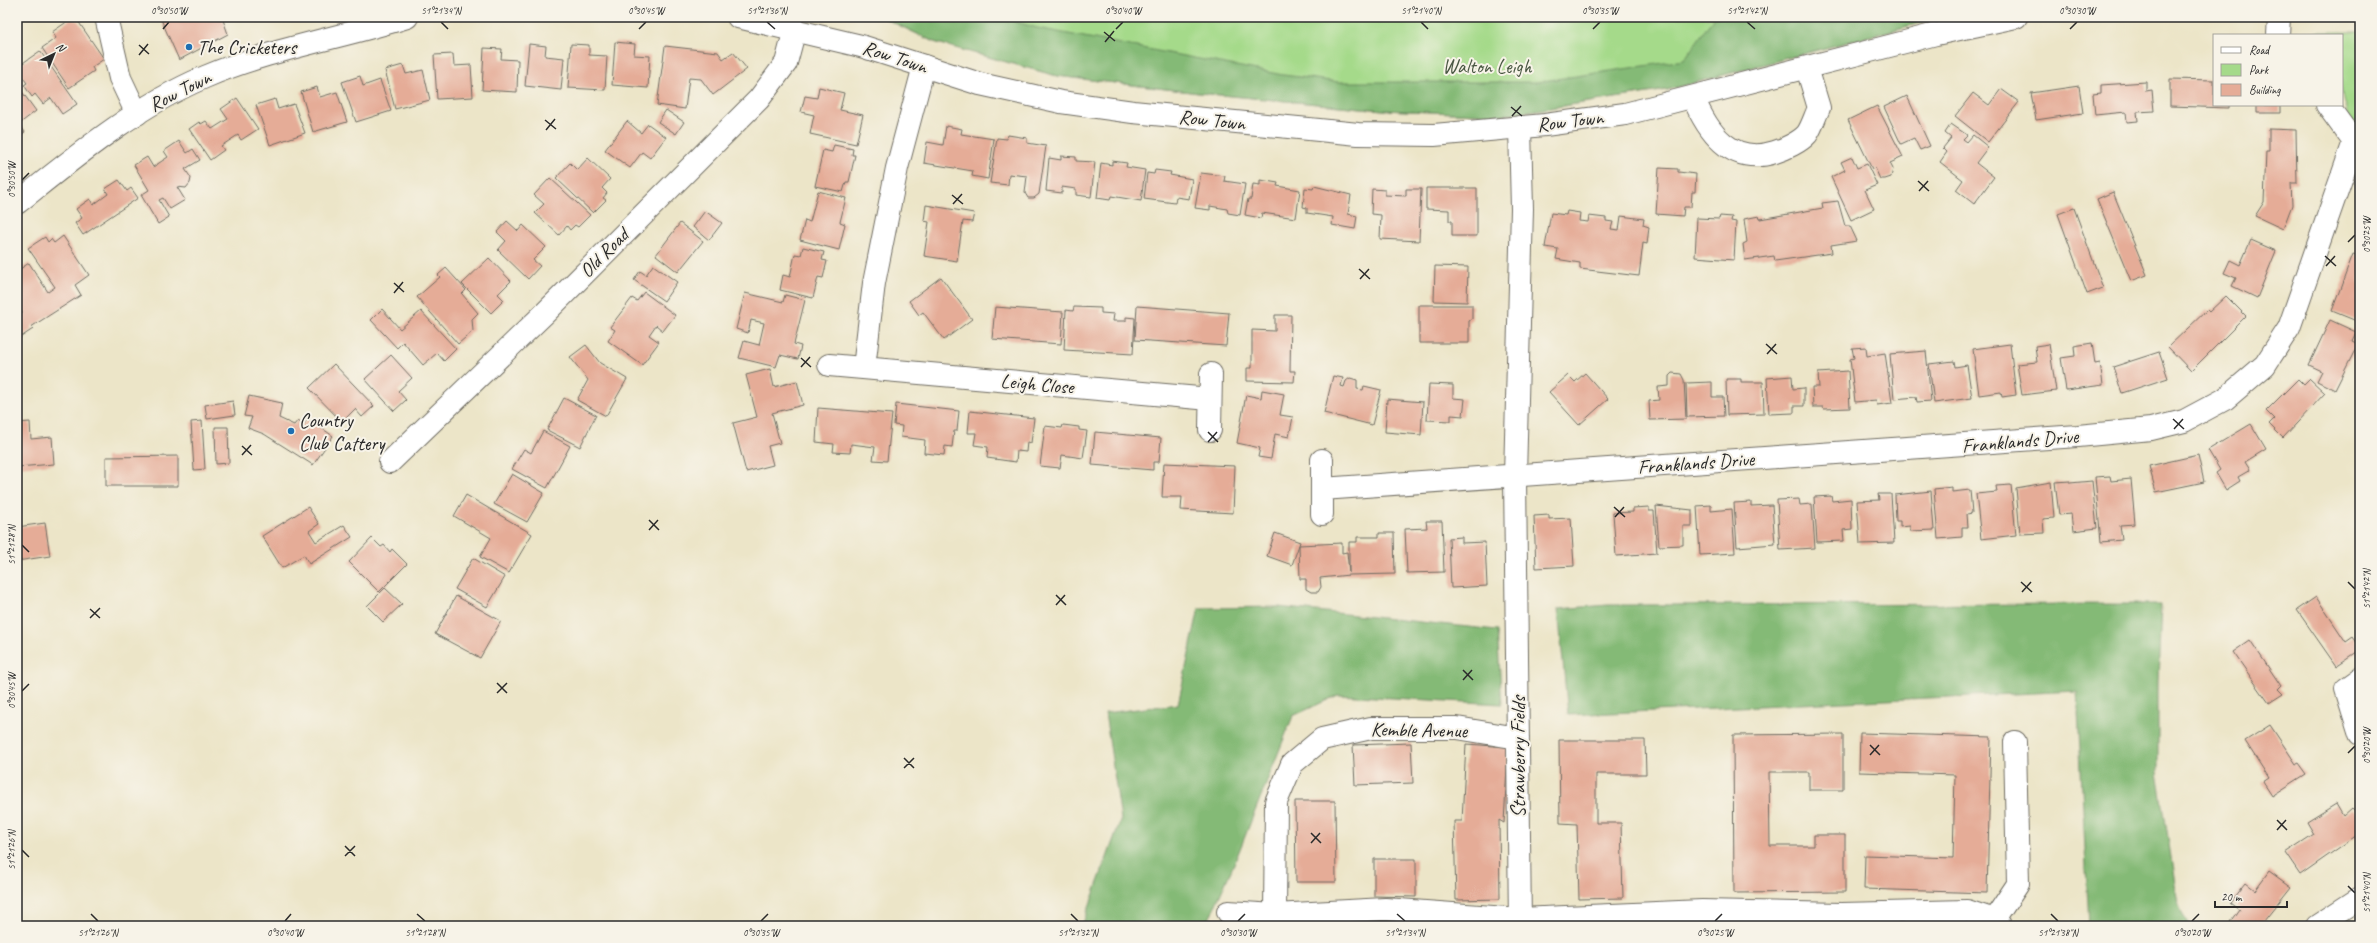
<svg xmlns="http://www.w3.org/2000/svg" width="2377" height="943" font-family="Caveat,sans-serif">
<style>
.green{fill:#a5da8a;stroke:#68825a}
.forest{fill:#84ba76;stroke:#587250}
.building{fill:#e5ac97}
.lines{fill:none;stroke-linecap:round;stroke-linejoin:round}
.street-casing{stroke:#6f6c62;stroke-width:24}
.secondary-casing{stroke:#6f6c62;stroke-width:24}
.street{stroke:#fff;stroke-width:22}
.secondary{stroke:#fff;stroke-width:22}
.ticks{fill:none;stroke:#2b2b2b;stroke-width:1.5}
.poi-dot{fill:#1f6fb2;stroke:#f7f3e8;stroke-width:1.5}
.labels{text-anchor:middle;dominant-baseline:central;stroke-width:4;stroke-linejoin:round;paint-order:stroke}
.poi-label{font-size:20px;fill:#2b2b2b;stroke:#f7f3e8;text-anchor:start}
.street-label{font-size:20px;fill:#2b2b2b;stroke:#f7f3e8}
.park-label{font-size:20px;fill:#4a5743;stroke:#f7f3e8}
.neatline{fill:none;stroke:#2b2b2b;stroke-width:1.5}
.ticks-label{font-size:10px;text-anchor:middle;fill:#2b2b2b}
</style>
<rect width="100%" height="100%" fill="#f7f3e8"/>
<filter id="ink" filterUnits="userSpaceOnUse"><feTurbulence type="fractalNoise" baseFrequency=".025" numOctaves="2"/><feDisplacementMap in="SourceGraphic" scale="8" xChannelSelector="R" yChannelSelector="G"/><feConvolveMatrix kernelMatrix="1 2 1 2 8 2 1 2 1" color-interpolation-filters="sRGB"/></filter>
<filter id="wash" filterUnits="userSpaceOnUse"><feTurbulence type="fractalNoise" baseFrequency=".012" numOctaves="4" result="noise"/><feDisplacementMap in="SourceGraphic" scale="16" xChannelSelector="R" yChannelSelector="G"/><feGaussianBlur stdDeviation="0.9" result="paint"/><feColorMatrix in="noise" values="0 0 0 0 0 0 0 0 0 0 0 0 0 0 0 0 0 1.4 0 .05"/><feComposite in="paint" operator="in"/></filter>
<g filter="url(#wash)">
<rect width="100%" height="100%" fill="#ece5c8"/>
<!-- green -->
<path class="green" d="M882,17H1942L1667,90L1504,115L1383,110L1199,93L1057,76L934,42Z
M2294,32H2360V128C2334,113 2342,61 2342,35H2294Z"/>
<!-- forest -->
<path class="forest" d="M882,17H1000L1037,28L1283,75L1339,82H1536L1684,60L1714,17H1942L1667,90L1504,115L1383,110L1199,93L1057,76L934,42Z
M2161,604L2158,681V772L2178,903L2189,926H2089L2077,691L1568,715L1558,609L1608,605Z
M1278,607L1497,630L1502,704L1338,695L1293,716L1234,864L1206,926H1082L1121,819L1105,713L1178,704L1199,608Z"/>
<g id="blocks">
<!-- building -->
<path class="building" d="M160,17H222L228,34L179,60Z
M71,19L78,21L104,59L92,67L94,71L69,88L42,48L56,38L52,32Z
M615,42L635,44L634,55L650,56L648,88L612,85Z
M529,44L546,46L545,56L564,58L561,90L525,86Z
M571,44L589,45V55L607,56L605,90L568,88Z
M665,46L718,52L723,59L733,52L747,69L713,95L701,79L689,78L685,109L657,105Z
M484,48L502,49L501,59L518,60L517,92L482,90Z
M40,51L77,104L62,114L51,98L43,104L35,94L32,97L24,85L27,83L17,70V67Z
M453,54L454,66L471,65L473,97L437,99L434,55Z
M403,65L406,74L423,70L430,100L395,109L385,70Z
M360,76L363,86L380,80L391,111L356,122L342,82Z
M2170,79L2214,80V105H2229V108L2170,106Z
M2146,82V91L2152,90L2154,111L2137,112L2138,121L2127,122L2126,112L2095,115L2093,94L2101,93V85Z
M17,85L36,111L19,124L25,132L18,137Z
M2079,86L2083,113L2036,120L2031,93Z
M317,87L320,97L337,92L347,122L313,132L301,92Z
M819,87L844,93L840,110L863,115L856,144L810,134L814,115L801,112L805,96L817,98Z
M2001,89L2019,102L1988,142L1955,116L1973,93L1989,105Z
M1907,96L1930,146L1920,150L1914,138L1901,144L1884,107Z
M237,98L258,129L241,140L238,135L221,146L224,150L210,160L189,129L199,122L201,124L206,121L212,129L228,119L221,109Z
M275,99L278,109L294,104L305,133L270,145L256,105Z
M2257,105H2280V113H2257Z
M1877,106L1903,157L1890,163L1893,169L1891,177L1885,179H1880L1875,168L1872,169L1848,120Z
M666,110L684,122L676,134L658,122Z
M627,121L641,133L648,124L666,137L650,158L642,152L630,168L605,150Z
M1951,124L1967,135L1963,139L1967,142L1973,135L1988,147L1976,163L1994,177L1974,204L1956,190L1963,180L1940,162L1947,152L1943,148L1951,138L1945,133Z
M946,126L962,129L961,134L994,139L988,179L972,176L973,171L924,163L927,142L943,145Z
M2269,129L2296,130L2297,183H2291L2292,205L2283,229L2255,216L2264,202L2266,151H2269Z
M1008,135L1027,138V143L1046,146L1039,194L1034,198H1028L1025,193L1027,176L1009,174L1008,185L990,183L997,138L1007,139Z
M179,141L187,153L193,149L200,160L185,169L191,178L190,183L186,188L177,187L185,200L170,209L163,198L159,200L169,217L158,224L141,195L149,190L134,165L147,157L153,167L168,157L164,151Z
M834,145L853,149L852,155H855L849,182H846L843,192L815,186L823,150L832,152Z
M1061,156L1076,157V161L1095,162L1091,197L1076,195V189L1062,187V193L1046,191L1049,158L1061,160Z
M1852,157L1857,168L1867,164L1877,185L1865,190L1874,209L1851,220L1831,177L1845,170L1841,162Z
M588,158L610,179L602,188L607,193L603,198L606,200L593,213L556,178L570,163L577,170Z
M1112,161L1127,163L1126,167L1145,170L1141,201L1111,196L1110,200L1097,198L1101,163L1112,165Z
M1659,168L1678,169V172L1696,174L1695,192H1692L1691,207H1684L1683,216L1656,214Z
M1155,170L1171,172L1170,175L1192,179L1189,199L1176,197L1175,203L1144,199L1147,173L1154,174Z
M1201,173L1225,176L1224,181L1245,184L1240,215L1228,213L1227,209L1210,206V210L1195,208Z
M550,178L590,215L578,227L575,225L570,230L567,226L559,235L535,213L544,204L534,195Z
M119,180L127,191L131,188L138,198L83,235L75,223L82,218L76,209L90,199L93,205L108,194L105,189Z
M1260,180L1278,183L1277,186L1300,190L1296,218L1262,213L1261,218L1245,215L1248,199H1251L1253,184L1260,185Z
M1314,186L1351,195L1348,214L1357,216L1355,229L1332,225L1333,217L1307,213V208L1303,207L1305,188L1313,189Z
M1426,188H1477V236H1452V221H1449V210L1426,209Z
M1372,189L1385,190V195L1406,196V189H1421L1419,241L1380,239L1381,215L1371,214Z
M818,191L846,198L840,222L845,224L839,250L800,240L805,220L810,222Z
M2113,192L2147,275L2131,281L2097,199Z
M1838,201L1845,226H1850L1857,241L1831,245L1832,253L1775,261L1774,256L1745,260L1743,244L1747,242L1744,219L1759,216L1760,219L1823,208L1822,203Z
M926,205L974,213L972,222L963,221L957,261L924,256L929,222L924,221Z
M2074,208L2103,288L2087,294L2058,214Z
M705,211L722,223L709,240L693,227Z
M1567,211L1580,213L1579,221L1588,222L1589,216L1606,218V221L1613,222L1611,229L1619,230L1621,216L1644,219L1643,225L1649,227L1647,244L1643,243L1639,276L1580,269V263L1556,259L1558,249L1545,247L1551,213L1566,215Z
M1720,216L1732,217L1731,221L1736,222L1734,260L1695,257L1697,218L1719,219Z
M507,221L518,231L523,225L546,247L533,260L540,266L528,279L498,250L506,241L497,232Z
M680,223L703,241L678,272L656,255Z
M63,236L89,275L75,285L81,295L31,327L33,329L18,339L17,307L22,313L17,305V271L29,263L48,292L55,287L28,248L45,237L48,242L51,239L54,243Z
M2251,240L2276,251L2257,298L2232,286L2236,278L2224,273L2230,260L2240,265Z
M2360,246V319L2359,322L2332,311L2353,254L2356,255Z
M803,247L824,252L822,260L827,261L823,278L818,277L813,298L780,290L783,275L790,277L795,254L801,255Z
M489,258L511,281L498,294L504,300L491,313L462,284Z
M653,265L677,282L664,301L634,280L640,271L646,275Z
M1435,266L1468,267L1467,302L1434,301Z
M446,268L466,290L462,294L478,313L472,319L473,331L458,344L417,297L440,277L438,275Z
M941,277L972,319L944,340L923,312L919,315L909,301Z
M644,292L675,315L663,331L656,325L649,335L659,342L642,365L608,341L615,330L610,327L632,298L637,301Z
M745,293L783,302L785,295L805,300L794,344L801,346L798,359L780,355L776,367L739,358L744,341L759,345L764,323L751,320L748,333L736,329Z
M2226,296L2246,316L2191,371L2168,347L2207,310L2209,312Z
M1419,305H1472V319L1469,321V343H1419Z
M1137,306L1229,313L1226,346L1135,340Z
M995,307L1063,312L1061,344L992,339Z
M1074,307L1101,308V313L1114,314L1113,321H1126V317L1135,318L1133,354L1064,350L1066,310L1073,311Z
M382,309L400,329L421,311L456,349L444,361L437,353L423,365L403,342L397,348L371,320Z
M1275,315H1291L1290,371H1295L1294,382L1247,381V368H1252V330L1275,331Z
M2330,320L2356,332L2352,341L2358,344L2335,390L2317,381L2322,371L2309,365Z
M2092,343L2095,364L2100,363L2103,385L2066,390L2061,358L2075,356L2074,346Z
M2010,344L2016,395L2002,397L2001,392L1979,395L1973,349Z
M2049,344L2056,391L2022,395L2017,364L2037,362L2035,346Z
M586,345L600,363L627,379L606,416L577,400L588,380L570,357Z
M1866,347L1867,356L1885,353L1892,403L1877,405L1876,400L1855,402L1850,359L1854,358L1852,348Z
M1926,351L1931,401L1917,402L1916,397L1894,399L1890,354Z
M2159,352L2168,378L2122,393L2113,367Z
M391,355L412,378L398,391L406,400L394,411L365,379Z
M1954,361L1955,367L1967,365L1972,398L1934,403L1929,364Z
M334,364L374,406L362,417L355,409L342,422L309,388Z
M770,369L774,387L797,381L803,405L772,413L780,443L768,446L773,465L746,472L733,423L757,417L746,375Z
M1848,371L1850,408L1824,409L1823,407H1813L1812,387H1819L1818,373Z
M1585,373L1608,399L1579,425L1549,392L1568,375L1575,382Z
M1672,373L1681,374L1684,380L1686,419L1650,420L1649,401L1659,400L1658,387L1669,386V376Z
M1333,376L1343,378L1341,386L1344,387L1346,381L1350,378L1357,380V389L1363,390L1364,386L1381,390L1372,425L1324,413Z
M1792,376L1793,389L1804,388V406H1794V413L1769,414L1767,378Z
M1726,379H1741V382H1763L1764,414L1727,415Z
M2298,379L2304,385L2310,379L2325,393L2283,438L2269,424L2274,419L2266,411Z
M1712,382V397H1723L1724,416L1687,417L1686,383Z
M1429,384L1453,385V398L1465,399L1463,416L1451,415V421L1427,420Z
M1262,390L1284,394L1280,415L1293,417L1289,437L1275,434L1271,459L1258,457L1260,448L1237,443L1246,395L1261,398Z
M249,396L282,403L279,418L294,425L298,420L304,424L307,418L333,436L313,465L264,434L248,428L252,417L244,416Z
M564,398L596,415L580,447L547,430Z
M1387,399L1423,402L1421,435L1385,432Z
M233,401L235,415L207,419L205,405Z
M896,404L959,411L957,431H954L952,447L945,446L944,455L924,453L925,440L901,437L902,426L894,425Z
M818,408L892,414L887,461L873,460L875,447L851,444L850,453L833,452L834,444L816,442Z
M970,411L1034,418L1031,443L1027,442L1026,452L1017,451L1016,462L987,458L988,447L974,445L976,433H968Z
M202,421L205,469L194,470L191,422Z
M30,422L31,439L52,437L54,464L17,467V423Z
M2251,424L2266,449L2245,462L2250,470L2238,477L2240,481L2226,490L2216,473L2220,470L2208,450Z
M1063,425L1079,427V430L1087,431L1083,458L1062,455L1060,468L1040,466L1045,426L1062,428Z
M215,427H228L229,463L216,464Z
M543,431L570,446L547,488L512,469L524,449L531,453Z
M1095,432L1161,438L1159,462H1153V470L1092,465Z
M2198,455L2204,482L2156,492L2149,466Z
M178,456V486H106V457Z
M1164,463L1235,466L1233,513L1181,510L1182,497H1162Z
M512,474L544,493L527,522L494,504Z
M2110,476L2111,481L2131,479L2135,524L2120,525L2122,540L2101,542L2095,477Z
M2070,481V483L2092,481L2097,528L2073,531L2071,514L2059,515L2055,482Z
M2051,482L2054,518L2043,519L2044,533L2020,534L2016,488Z
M2011,485L2016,535L1981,539L1976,494L1997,492L1996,486Z
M1952,487V492L1970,490L1972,513L1967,514L1968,527H1962V537L1938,539L1934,489Z
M1931,491L1934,530L1910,531V526L1900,527V521H1896L1895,495Z
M1878,494H1891L1894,543L1860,544L1857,501L1879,500Z
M466,495L532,534L509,573L480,557L491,538L454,516Z
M1831,496L1832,501L1851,499L1852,529L1843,530L1844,541L1817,542L1814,497Z
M1799,499L1800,505L1812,504L1815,548L1780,550L1777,500Z
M1751,502V506L1772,505L1775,544L1737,547L1734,503Z
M1711,505V511L1732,509L1735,553L1700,555L1697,506Z
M1656,506L1692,510V526H1683V545L1659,546Z
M308,507L319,524L309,531L316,542L344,525L352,537L309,564L304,555L282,568L262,536Z
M1649,507V511H1654L1657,553L1616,556L1613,513L1633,512V508Z
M1549,515V519L1571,518L1574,566L1536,568L1534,516Z
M1426,521H1442L1444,572L1407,573L1405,529L1427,528Z
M45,523L50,556L17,561V527Z
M1275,533L1300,542L1292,565L1267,556Z
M1379,533H1394L1395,574L1349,575L1320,578L1321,587L1318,592H1311L1306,589V579H1300L1299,545L1342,543V553L1347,552L1349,573V542H1357V537H1379Z
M1462,537V543L1485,542L1487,586L1451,588L1449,538Z
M372,538L381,547L384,545L390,552L392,549L407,564L379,592L349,562Z
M473,558L505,577L487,607L455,589Z
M385,588L402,604L383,622L367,606Z
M456,596L501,621L480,658L435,634Z
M2316,597L2346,642L2353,637L2360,647V650L2336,666L2297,610Z
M2250,640L2281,686L2278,689L2283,694L2269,703L2233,652Z
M2270,725L2296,764L2298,763L2306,774L2272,796L2263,782L2269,778L2245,741Z
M1860,733L1991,737L1987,893L1864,889L1865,855L1953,858L1955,775L1859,772Z
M1843,734V790H1809V772H1769L1770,846H1814V835H1845V892L1734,893L1733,735Z
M1559,740H1645L1646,774H1596V823H1621L1623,898L1579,899L1577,824L1560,823Z
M1411,743L1413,783L1355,785L1353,745Z
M1466,744L1508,747L1504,823L1499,820L1500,899L1456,900L1454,821H1462Z
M1295,801H1335L1336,882H1296Z
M2336,804L2343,816L2352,808L2360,816V833L2300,875L2285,853L2314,834L2307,822Z
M1374,859H1416V897L1374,896Z
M2269,871L2291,887L2260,926H2236L2231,922L2240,909L2231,902L2246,883L2255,890Z"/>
</g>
</g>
<g filter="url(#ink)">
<use href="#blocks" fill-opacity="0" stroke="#6f6c62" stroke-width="1"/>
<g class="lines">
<defs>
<path id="street" d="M106,17L120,78L137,114
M2278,35L2279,17
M1693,97C1708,133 1731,166 1775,152C1785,149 1800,142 1807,134C1812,127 1815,116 1819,108L1807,68
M2327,105L2354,142
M829,365L1210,399
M864,368L874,283L897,168L924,66
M1210,430L1211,374
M1322,460V514
M390,462L545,313L759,99L786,63L795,29
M1322,489L2078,436L2151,429L2184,421L2225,399L2265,365L2289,328L2354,142
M2360,679L2346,689L2360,734
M1228,912L1275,915L1385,909L1520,919L1702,911L1842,914L1967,911L1994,920L2000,926
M1275,915L1276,802L1292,764L1322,739L1371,728H1457L1518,738
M1994,920L2018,884L2015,742
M1520,926L1515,476L1522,209L1520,127
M2317,926L2360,898"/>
<path id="secondary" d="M738,17L861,46L980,84L1061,102L1133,112L1319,130L1358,134L1434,135L1545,125L1625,114L1936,34L2016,17
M17,203C75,157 136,106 205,77C270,49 340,38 407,17"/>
</defs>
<!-- street casing -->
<use href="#street" class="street-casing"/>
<!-- secondary casing -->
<use href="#secondary" class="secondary-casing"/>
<!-- street -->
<use href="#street" class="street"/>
<!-- secondary -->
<use href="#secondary" class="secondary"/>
</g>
</g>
<!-- ticks -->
<path class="ticks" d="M441,22L448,29M767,22L775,29M1421,22L1428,29M1747,22L1755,29M163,29L169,22M639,29L646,22M1116,29L1123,22M1593,29L1600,22M2070,29L2077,22M1104,32L1115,41M1105,42L1114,31M139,45L149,54M139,55L148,44M1511,107L1522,116M1512,116L1521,106M545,120L556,129M546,130L555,119M22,180L29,173M1918,181L1929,191M1919,191L1928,181M952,195L963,204M953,204L962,194M2348,242L2355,235M2325,256L2336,266M2326,266L2335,256M1359,269L1370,279M1360,279L1369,269M394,283L404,292M394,293L403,282M1766,344L1777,354M1767,354L1776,344M801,358L811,367M801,367L810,357M2173,419L2184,429M2174,429L2183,419M1208,432L1218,442M1208,442L1217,432M242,446L252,455M242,455L251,445M1614,507L1625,517M1615,517L1624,507M649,520L659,530M649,530L658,520M22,545L29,552M2021,582L2032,592M2348,582L2355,589M2022,592L2031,582M1056,595L1066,605M1056,605L1065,595M90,609L100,618M90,618L100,608M1463,670L1473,680M1463,680L1472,670M497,683L507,693M22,691L29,684M497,693L507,683M1870,745L1880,755M2348,753L2355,746M1870,755L1879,745M904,758L914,768M904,768L914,758M2277,820L2287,830M2277,830L2286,820M1311,833L1321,843M1311,843L1320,833M345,846L355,856M22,850L29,857M345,856L355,846M2348,886L2355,893M91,914L98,921M417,914L425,921M1071,914L1078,921M1397,914L1405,921M2051,914L2058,921M285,921L291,914M761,921L768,914M1238,921L1245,914M1715,921L1722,914M2192,921L2199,914"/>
<!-- markers -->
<g class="poi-dot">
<circle cx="189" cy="47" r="4"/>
<circle cx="291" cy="431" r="4"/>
</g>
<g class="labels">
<!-- poi labels -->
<g class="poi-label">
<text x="197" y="47">The Cricketers</text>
<text x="299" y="420">Country<tspan x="299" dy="23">Club Cattery</tspan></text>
</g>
<!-- street labels -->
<g class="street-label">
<text transform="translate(895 57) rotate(18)">Row Town</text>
<text transform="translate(180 91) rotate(-27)">Row Town</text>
<text transform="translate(1212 120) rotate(6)">Row Town</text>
<text transform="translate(1570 121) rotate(-7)">Row Town</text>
<text transform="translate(604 253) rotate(-45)">Old Road</text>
<text transform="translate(1037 384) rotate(5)">Leigh Close</text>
<text transform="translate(2020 441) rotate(-5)">Franklands Drive</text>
<text transform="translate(1696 463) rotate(-4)">Franklands Drive</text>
<text transform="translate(1419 730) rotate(1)">Kemble Avenue</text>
<text transform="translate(1518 757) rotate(-90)">Strawberry Fields</text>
</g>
<!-- park labels -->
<g class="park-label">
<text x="1487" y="66">Walton Leigh</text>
</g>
</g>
<!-- margin -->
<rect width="2377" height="943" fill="none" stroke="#f7f3e8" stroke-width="44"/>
<!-- legend -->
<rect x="2213" y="34" width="130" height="72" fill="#f7f3e8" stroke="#a5a39c"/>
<rect x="2221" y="47" width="20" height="6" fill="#ffffff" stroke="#a5a39c"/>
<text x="2249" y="54" font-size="12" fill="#2b2b2b">Road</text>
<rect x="2221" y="64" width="20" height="12" fill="#a5da8a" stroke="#a5a39c"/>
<text x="2249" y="74" font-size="12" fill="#2b2b2b">Park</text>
<rect x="2221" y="84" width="20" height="12" fill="#e5ac97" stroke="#a5a39c"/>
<text x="2249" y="94" font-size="12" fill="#2b2b2b">Building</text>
<!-- north arrow -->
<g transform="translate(54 54) rotate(43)" stroke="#f7f3e8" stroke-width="3" paint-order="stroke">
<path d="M0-3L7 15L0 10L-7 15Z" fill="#2b2b2b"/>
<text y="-6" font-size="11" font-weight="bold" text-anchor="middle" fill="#2b2b2b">N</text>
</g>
<!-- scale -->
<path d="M2215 901v6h72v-6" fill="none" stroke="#2b2b2b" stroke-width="2"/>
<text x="2221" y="901" font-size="12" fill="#2b2b2b" stroke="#f7f3e8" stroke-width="3" paint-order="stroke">20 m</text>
<rect x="22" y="22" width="2333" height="899" class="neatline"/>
<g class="ticks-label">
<text x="169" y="14">0°30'50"W</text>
<text x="441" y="14">51°21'34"N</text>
<text x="646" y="14">0°30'45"W</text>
<text x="767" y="14">51°21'36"N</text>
<text x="1123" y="14">0°30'40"W</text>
<text x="1421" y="14">51°21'40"N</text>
<text x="1600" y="14">0°30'35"W</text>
<text x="1747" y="14">51°21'42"N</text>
<text x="2077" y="14">0°30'30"W</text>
<text transform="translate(11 180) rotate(-90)" y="4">0°30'50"W</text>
<text transform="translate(2366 235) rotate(-90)" y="4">0°30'25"W</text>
<text transform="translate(11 545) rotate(-90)" y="4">51°21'28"N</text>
<text transform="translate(2366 589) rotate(-90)" y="4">51°21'42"N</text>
<text transform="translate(11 691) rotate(-90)" y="4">0°30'45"W</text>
<text transform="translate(2366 746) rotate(-90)" y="4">0°30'20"W</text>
<text transform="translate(11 850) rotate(-90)" y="4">51°21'26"N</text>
<text transform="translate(2366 893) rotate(-90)" y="4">51°21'40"N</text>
<text x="98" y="936">51°21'26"N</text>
<text x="285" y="936">0°30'40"W</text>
<text x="425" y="936">51°21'28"N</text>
<text x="761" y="936">0°30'35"W</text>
<text x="1078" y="936">51°21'32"N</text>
<text x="1238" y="936">0°30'30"W</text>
<text x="1405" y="936">51°21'34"N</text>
<text x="1715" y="936">0°30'25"W</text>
<text x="2058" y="936">51°21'38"N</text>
<text x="2192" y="936">0°30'20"W</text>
</g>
</svg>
